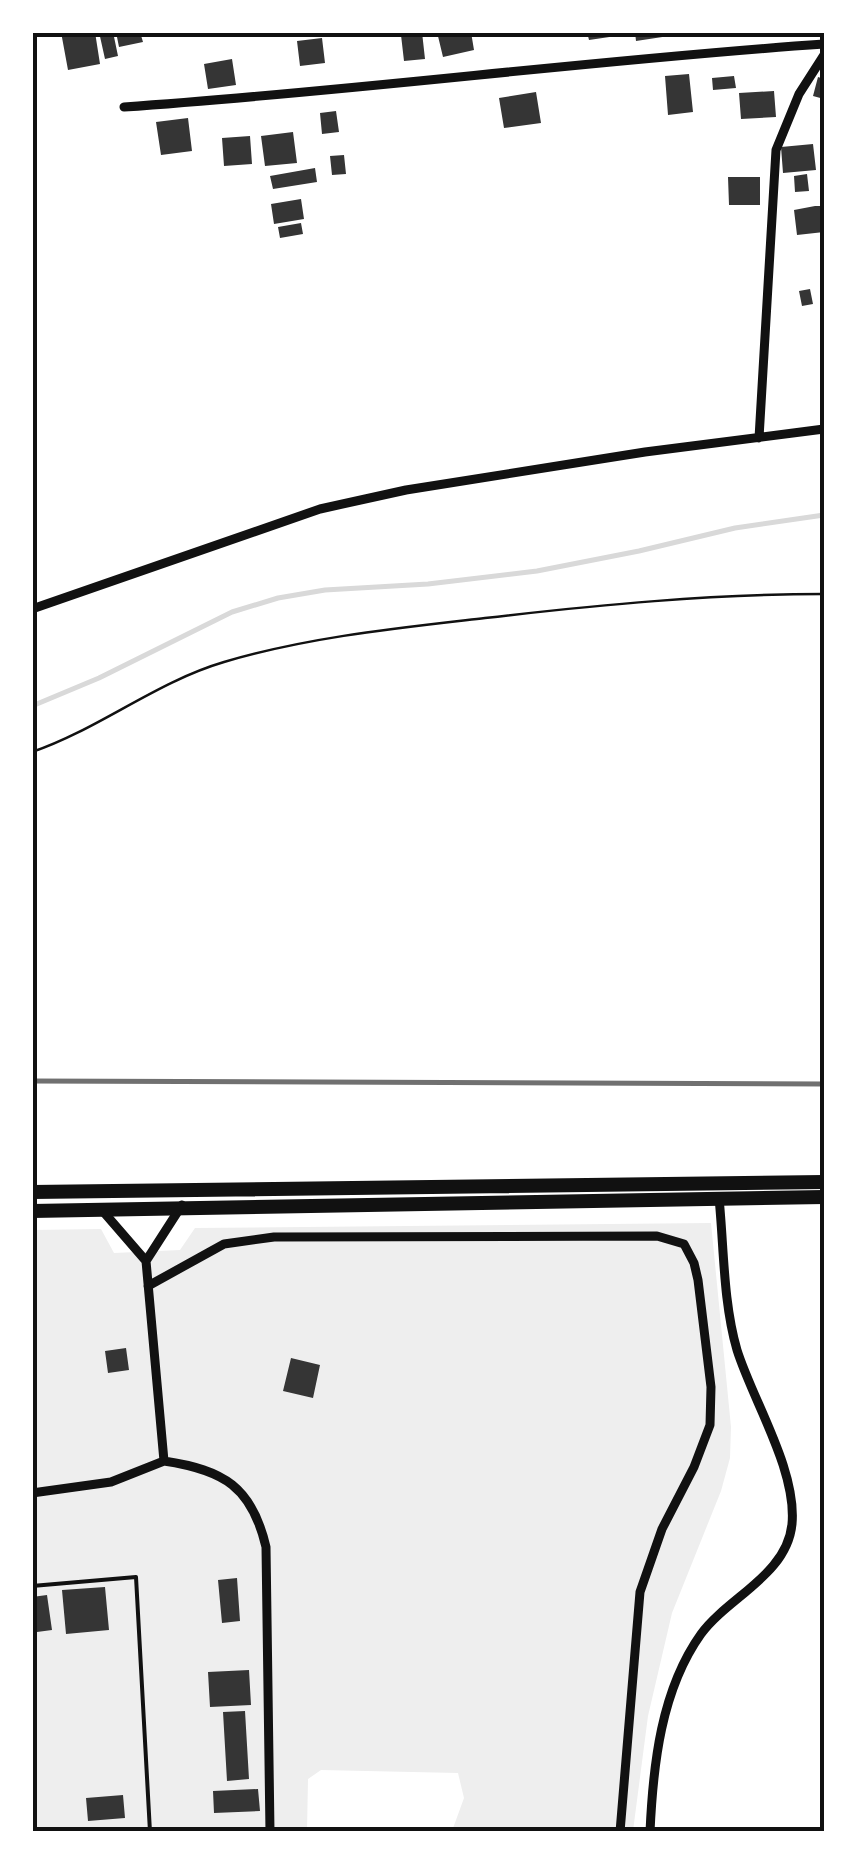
<svg xmlns="http://www.w3.org/2000/svg" width="857" height="1864" font-family="'IBM Plex Serif',serif">
<style>
.green{fill:#eee}
.lines{fill:none;stroke-linecap:round;stroke-linejoin:round}
.stream{stroke:#d9d9d9;stroke-width:5}
.building{fill:#353535}
.path{stroke:#111;stroke-width:2.5}
.service{stroke:#111;stroke-width:4}
.minor{stroke:#111;stroke-width:9}
.trunk{stroke:#111;stroke-width:14}
.rail{stroke:#707070;stroke-width:5}
.neatline{fill:none;stroke:#111;stroke-width:4}
</style>
<rect width="100%" height="100%" fill="#fff"/>
<!-- green -->
<path class="green" d="M711,1223L731,1427L730,1458L721,1491L672,1613L648,1716L633,1831H452L464,1798L458,1773L321,1770L308,1779L307,1831H33L32,1230L101,1229L114,1253L180,1250L195,1228Z"/>
<g class="lines">
<!-- stream -->
<path class="stream" d="M32,706L99,678L232,612L278,598L325,590L428,584L537,571L639,551L735,528L824,515"/>
</g>
<!-- building -->
<path class="building" d="M61,32H95L100,64L68,70Z
M99,32H113L118,56L105,59Z
M116,32H140L143,42L119,47Z
M422,32L425,59L404,61L401,35Z
M437,32H471L474,50L443,57Z
M587,32H623V35L589,40Z
M635,32H669V36L636,41Z
M322,38L325,63L300,66L297,41Z
M232,59L236,85L208,89L204,64Z
M689,74L693,112L668,115L665,76Z
M734,76L736,88L713,90L712,78Z
M818,77L824,79V99L813,96Z
M774,91L776,117L741,119L739,93Z
M536,92L541,123L504,128L499,98Z
M336,111L339,132L322,134L320,113Z
M188,118L192,151L161,155L156,122Z
M293,132L297,163L265,166L261,136Z
M250,136L252,164L224,166L222,138Z
M813,144L816,170L783,173L781,147Z
M344,155L346,174L332,175L330,156Z
M315,168L317,182L273,189L270,176Z
M807,174L809,191L795,192L794,176Z
M728,177H760V205H729Z
M301,199L304,219L274,224L271,204Z
M815,206H824V232L797,235L794,210Z
M301,223L303,234L280,238L278,227Z
M810,289L813,304L802,306L799,291Z
M126,1348L129,1370L108,1373L105,1351Z
M291,1358L320,1365L313,1398L283,1391Z
M237,1578L240,1621L222,1623L218,1580Z
M105,1587L109,1630L66,1634L62,1590Z
M47,1595L52,1630L37,1632L35,1617L32,1618V1597Z
M249,1670L251,1705L210,1707L208,1672Z
M245,1711L249,1779L227,1781L223,1712Z
M258,1789L260,1811L214,1813L213,1791Z
M123,1795L125,1818L88,1821L86,1798Z"/>
<g class="lines">
<!-- path -->
<path class="path" d="M32,752C99,729 156,682 224,662C308,637 398,628 485,618C598,605 711,594 824,594"/>
<!-- service -->
<path class="service" d="M32,1586L136,1577L150,1832"/>
<!-- minor -->
<path class="minor" d="M124,107C358,91 590,60 824,44
M759,438L776,150L799,94L824,55
M32,609L320,509L406,490L645,452L824,429
M101,1209L146,1261L182,1205
M146,1261L164,1461C224,1470 252,1487 266,1547L270,1832
M148,1286L224,1244L274,1237L657,1236L684,1244L694,1263L698,1280L711,1387L710,1425L694,1467L662,1529L640,1592L620,1832
M32,1493L111,1482L164,1461
M650,1832C653,1765 661,1690 701,1634C728,1597 787,1575 792,1524C797,1470 753,1401 737,1350C723,1302 724,1247 719,1198"/>
<!-- trunk -->
<path class="trunk" d="M32,1192L824,1182
M32,1211L824,1197"/>
<!-- rail -->
<path class="rail" d="M32,1081L824,1084"/>
</g>
<!-- border -->
<rect width="857" height="1864" fill="none" stroke="#ffffff" stroke-width="70"/>
<rect x="35" y="35" width="787" height="1794" class="neatline"/>
</svg>
